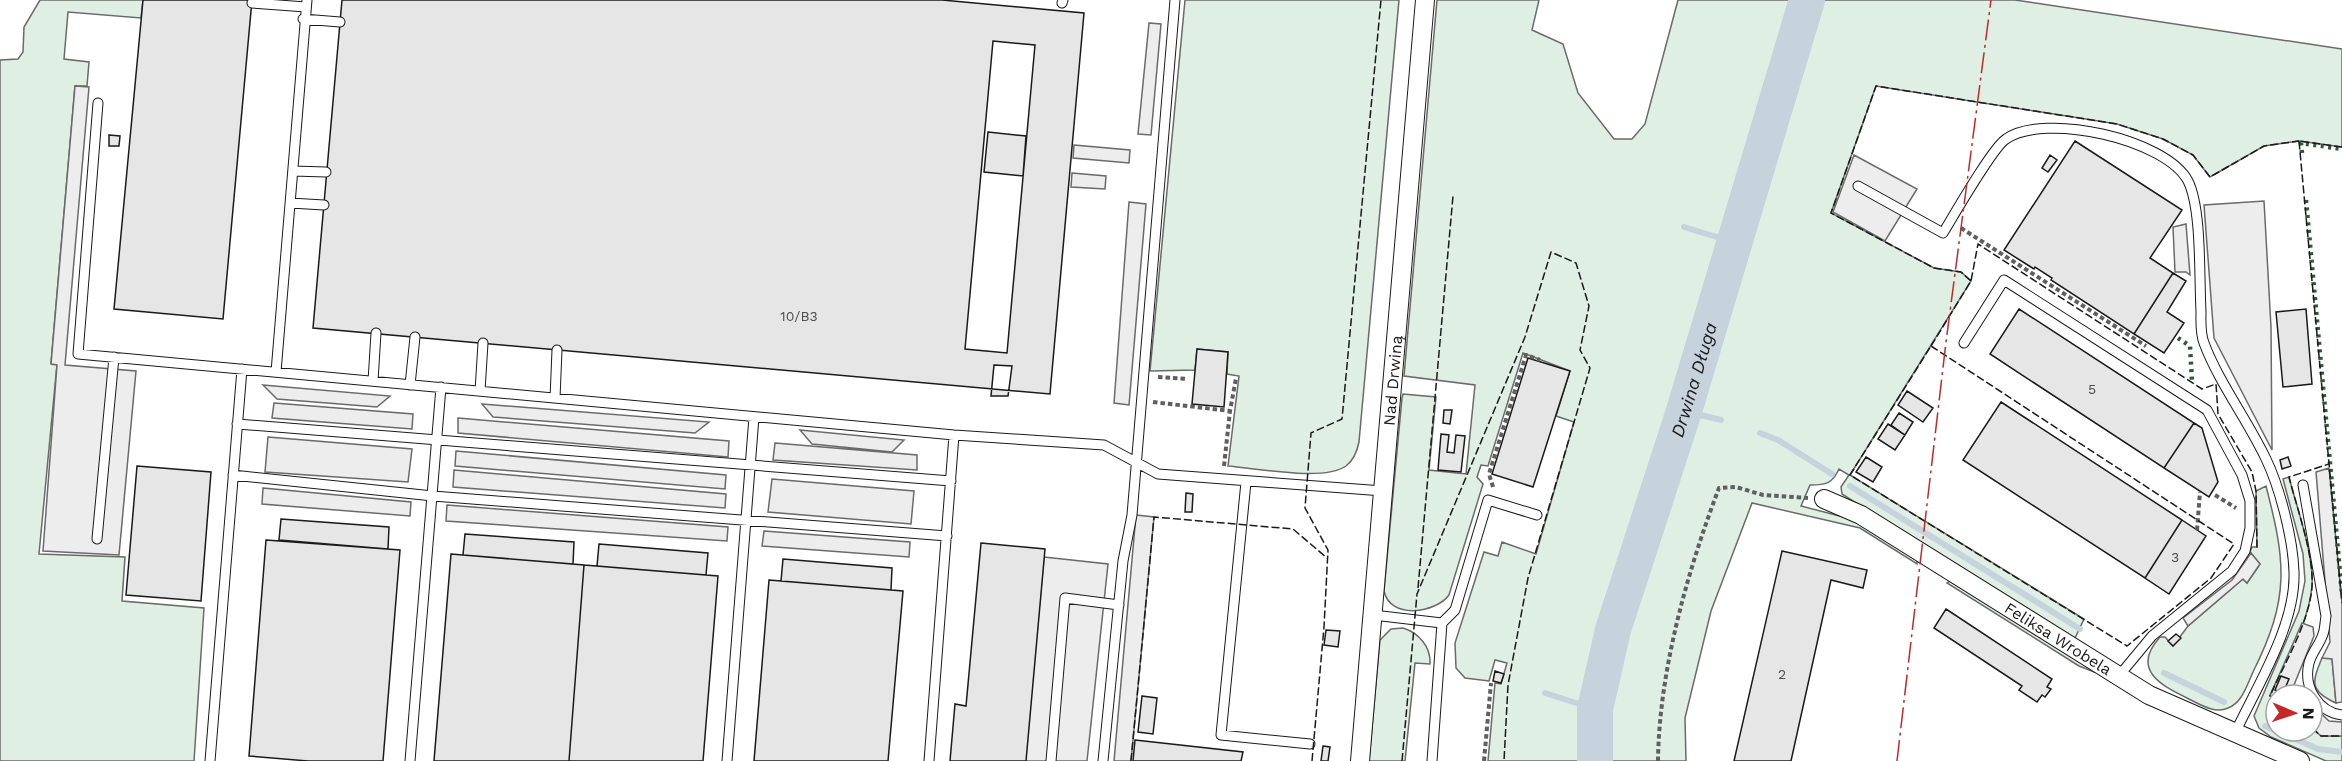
<svg xmlns="http://www.w3.org/2000/svg" width="2342" height="761" font-family="'Work Sans',sans-serif">
<style>
.green{fill:#e0efe3;stroke:#6a6a6a;stroke-width:1.5}
.parking{fill:#ededed;stroke:#6a6a6a;stroke-width:1.5}
.lines{fill:none;stroke-linecap:round;stroke-linejoin:round}
.stream{stroke:#c6d2dc;stroke-width:6}
.river{stroke:#c6d2dc;stroke-width:36}
.building{fill:#e6e6e6;stroke:#1a1a1a;stroke-width:1.5;fill-rule:evenodd}
.lane-casing{stroke:#1a1a1a;stroke-width:11}
.street-casing{stroke:#1a1a1a;stroke-width:20}
.path{stroke:#5f5f5f;stroke-width:4;stroke-dasharray:4.5 3;stroke-linecap:butt}
.lane{stroke:#fff;stroke-width:9}
.street{stroke:#fff;stroke-width:18}
.hedge{stroke:#2b5a34;stroke-width:4.5;stroke-dasharray:3 4.5;stroke-linecap:butt}
.fence{stroke:#1a1a1a;stroke-width:1.5;stroke-dasharray:8 3;stroke-linecap:butt}
.power{stroke:#c62828;stroke-width:1.5;stroke-dasharray:21 4.5 3 4.5;stroke-linecap:butt}
.labels{text-anchor:middle;dominant-baseline:central;stroke-width:4.5;stroke-linejoin:round;paint-order:stroke}
.number-label{font-size:14px;fill:#4d4d4d}
.street-label{font-size:16px;fill:#1a1a1a;stroke:#fff}
.water-label{font-size:18px;font-style:italic;fill:#1a1a1a;stroke:#fff}
</style>
<rect width="100%" height="100%" fill="#fff"/>
<!-- green -->
<path class="green" d="M40,0H143L141,18L68,12L64,59L89,62L87,86H75L51,363L57,364L39,554L125,557L122,601L204,608L194,761H0V60L18,59L23,52L24,27Z
M1185,0H1399L1359,442C1357,452 1354,460 1346,466C1323,482 1256,468 1228,466L1239,376L1227,374L1228,352L1197,349L1195,370L1150,371Z
M1437,0H1539L1532,30L1563,44L1578,93L1614,139H1632L1645,124L1678,0H2015L2342,49V147L2299,141L2264,146L2210,177L2193,155L2163,139L2117,124L1876,86L1831,213L1934,268L1961,272L1971,281L1850,475L2084,619L2075,638L2071,639L1842,494L1841,487L1849,475L1839,469C1832,484 1826,485 1810,485L1801,506L1855,520L1917,559V564L1860,528L1752,503L1711,611L1685,718L1686,761H1488L1495,683L1501,684L1507,663L1495,660L1489,681L1465,678L1456,668L1455,643L1484,552L1498,556L1502,542L1536,554L1574,422L1556,416L1570,371L1523,353L1488,466L1481,465L1477,477L1483,484L1449,595C1436,613 1390,620 1384,591L1402,398L1403,394L1436,397L1429,470L1466,474L1475,385L1404,376Z
M2289,477C2297,509 2314,554 2312,586C2309,623 2285,662 2270,695L2276,700V731H2312V728L2322,736H2342V761H2326L2271,737L2259,728L2254,716L2299,611L2305,581L2303,554L2283,479Z
M2266,486C2286,563 2290,598 2253,672C2247,685 2242,703 2228,708C2215,714 2201,705 2189,699C2162,686 2130,670 2160,637H2165L2173,646L2188,626L2243,579L2247,583L2260,564L2250,552L2252,547H2257L2256,491Z
M1950,581L2093,669L2094,672L2079,666L1947,583Z
M1403,628C1419,633 1431,647 1430,664L1415,663L1405,761H1369L1380,640L1391,629Z
M2322,658H2332L2336,703C2309,691 2312,682 2322,658Z"/>
<!-- parking -->
<path class="parking" d="M1149,23L1161,24L1151,135L1138,134Z
M75,86L89,87L65,365L136,371L119,555L43,551L57,365L51,364Z
M1074,145L1130,150L1129,163L1073,158Z
M1854,155L1917,189L1885,241L1833,212Z
M1072,173L1106,176L1105,189L1071,187Z
M2264,201L2271,327L2272,450L2214,338L2204,205Z
M1129,202L1146,204L1129,405L1114,403Z
M2186,224L2190,275L2186,272H2175L2173,227Z
M263,385L390,396L377,407L277,399Z
M274,403L413,414L412,429L272,418Z
M482,404L709,422L695,433L493,417Z
M458,418L729,441L728,457L458,433Z
M800,430L904,440L892,452L812,444Z
M268,437L412,449L408,482L265,472Z
M775,443L917,455V470L773,460Z
M456,451L726,475L725,489L455,466Z
M2329,468L2342,603V702L2336,703L2332,659L2322,658L2330,642L2316,472Z
M454,470L726,494L725,508L453,487Z
M772,479L914,491L911,524L768,512Z
M263,488L411,502L410,516L262,504Z
M447,505L728,527L727,541L446,521Z
M1136,515L1154,517L1131,761H1114Z
M764,531L910,542L909,557L762,546Z
M2251,553L2260,564L2247,583L2243,579L2188,626L2183,618L2232,580Z
M1044,557L1108,564L1087,761H1025Z
M2302,623L2313,627L2314,636L2294,685V689L2301,695H2276V700L2270,696Z
M2312,705L2329,721L2342,722V736H2321L2312,728Z"/>
<g class="lines">
<!-- stream -->
<path class="stream" d="M1684,227L1733,242
M1684,411L1721,420
M1760,433L1778,440L1832,474
M1850,486L2080,629
M2164,673L2224,702
M1545,693L1595,709
M2265,726L2276,731
M2277,731L2318,749L2342,752"/>
<!-- river -->
<path class="river" id="s1" d="M1595,761V709L1613,630L1684,411L1807,0"/>
</g>
<!-- building -->
<path class="building" d="M143,0H252L223,319L114,309Z
M342,0H942L1084,13L1050,394L313,328ZM993,41L1035,45L1007,353L965,349Z
M988,132L1026,136L1023,176L984,172Z
M109,135L120,136L119,146H109Z
M2075,141L2182,210L2150,258L2173,273L2134,334L2051,280L2052,278L2035,267L2034,269L2004,250Z
M2050,155L2057,160L2048,172L2042,168Z
M2173,273L2186,281L2167,312L2184,323L2164,353L2134,334Z
M2019,309L2194,423L2164,468L1990,354Z
M2306,309L2312,384L2283,387L2276,312Z
M1197,349L1228,352L1224,407L1192,404Z
M1528,358L1570,371L1533,487L1492,474Z
M994,365L1012,366L1008,396H991Z
M1907,391L1933,408L1923,422L1898,405Z
M2001,402L2182,520L2145,578L1963,460Z
M1444,410H1452L1450,424L1443,423Z
M1899,413L1913,422L1905,435L1891,425Z
M2194,423L2202,428L2218,482L2209,497L2164,468Z
M1888,424L1905,435L1895,450L1878,439Z
M1441,434L1449,435L1447,452L1454,453L1456,435L1465,436L1461,472L1438,470Z
M1866,457L1882,467L1873,482L1856,472Z
M2288,457L2291,466L2282,469L2280,460Z
M137,466L211,472L201,601L126,595Z
M1186,493L1193,494L1192,512H1185Z
M281,519L389,527L388,549L279,540Z
M2182,520L2206,536L2169,594L2145,578Z
M465,534L574,542L573,564L463,555Z
M266,540L400,550L383,761H308L249,756Z
M981,543L1045,549L1026,761H950L955,704L966,706Z
M599,544L708,553L706,575L597,566Z
M1782,551L1867,570L1863,588L1831,580L1791,761H1734Z
M451,554L584,565L569,761H434Z
M783,559L892,568L891,590L781,581Z
M584,565L718,576L703,761H569Z
M769,580L903,591L888,761H754Z
M1946,609L2052,679L2047,687L2051,689L2045,697L2042,695L2037,702L2019,690L2022,686L1934,628Z
M1326,630L1340,631L1338,647L1324,645Z
M2176,634L2181,638L2173,646L2168,641Z
M1495,671L1504,674L1501,683L1493,681Z
M2281,676L2289,679L2283,693L2275,690Z
M1142,696L1157,698L1153,734L1138,732Z
M1135,740L1243,752L1241,761H1133Z
M1323,746L1330,747L1328,761H1321Z"/>
<g class="lines">
<defs>
<path id="lane" d="M252,3L306,7
M1062,3L1063,0
M303,19L340,22
M98,103L78,354L954,435L1104,445L1158,474L1383,491
M293,171L326,172
M1858,186L1943,233C1954,215 1993,147 2006,139C2044,112 2166,139 2188,181C2202,209 2199,278 2201,311C2201,321 2200,333 2204,343C2219,383 2247,419 2266,459C2280,488 2293,539 2294,572C2296,625 2257,686 2235,733
M290,203L324,205
M1964,343L2004,280L2207,410L2242,475L2250,501V528L2245,551L2232,571L2152,636L2118,677
M276,372L307,0
M373,381L376,333
M410,385L415,337
M480,391L483,343
M555,398L557,350
M237,424L951,481
M233,475L433,496L947,536
M1246,482L1221,735L1310,744
M2303,485L2326,616C2325,621 2325,629 2323,634C2320,644 2312,652 2309,663C2303,687 2318,712 2342,715
M97,539L114,357
M1373,615L1442,623
M210,761L242,369
M410,761L441,387
M727,761L754,417
M929,761L954,435
M1051,761L1065,598L1119,605
M1103,761L1123,561L1132,515L1175,0
M1432,761L1442,623L1455,610L1488,500L1537,515"/>
<g id="street">
<path id="s2" d="M1824,499L1861,515L2149,695L2300,761"/>
<path id="s3" d="M1360,761L1425,0"/>
</g>
</defs>
<!-- lane casing -->
<use href="#lane" class="lane-casing"/>
<!-- street casing -->
<use href="#street" class="street-casing"/>
<!-- path -->
<path class="path" d="M1961,228L2146,346
M1158,377L1188,379
M1153,402L1230,411L1236,378
M1224,466L1230,411
M1493,487L1489,474L1526,355L1540,360
M2215,495L2236,508
M2197,530L2200,492
M1484,761L1491,683
M1658,761C1659,672 1687,572 1719,488L1736,487L1763,495L1808,498"/>
<!-- lane -->
<use href="#lane" class="lane"/>
<!-- street -->
<use href="#street" class="street"/>
<!-- hedge -->
<path class="hedge" d="M2302,153L2301,143L2342,149
M2306,200L2342,594
M2178,338L2190,346L2192,381"/>
<!-- fence -->
<path class="fence" d="M2342,147L2299,141L2342,603
M1971,281L1961,272L1934,268L1831,213L1876,86L2117,124L2163,139L2193,155L2210,177L2264,146L2299,141
M1931,346L2234,544L2211,578L2127,646L1850,475Z
M1931,346L1971,281L1978,244L2202,389L2216,384L2218,414L2252,472L2256,491L2257,548
M1418,588L1453,196
M2276,700L2270,696C2285,662 2309,623 2312,587C2314,554 2297,509 2289,477L2329,464
M2312,728L2321,736H2342
M1131,761L1154,517L1293,529L1327,558
M1312,761L1324,627L1328,550L1305,508L1311,433L1342,419L1381,0
M1402,761L1417,594L1525,337L1551,252L1576,263L1589,306L1580,350L1590,368L1528,578L1508,685L1504,761"/>
<!-- power -->
<path class="power" d="M1897,761L1946,342L1991,0"/>
</g>
<g class="labels">
<!-- number labels -->
<g class="number-label">
<text x="799" y="316">10/B3</text>
<text x="2092" y="389">5</text>
<text x="2175" y="557">3</text>
<text x="1782" y="674">2</text>
</g>
<!-- street labels -->
<g class="street-label">
<text stroke="none"><textPath href="#s3" startOffset="382">Nad Drwiną</textPath></text>
<text stroke="none"><textPath href="#s2" startOffset="273">Feliksa Wrobela</textPath></text>
</g>
<!-- water labels -->
<g class="water-label">
<text stroke="none"><textPath href="#s1" startOffset="396">Drwina Długa</textPath></text>
</g>
</g>
<!-- north arrow -->
<g transform="translate(2294 713) rotate(92)"><circle r="28" fill="#ffffff" stroke="#a3a3a3" stroke-width="1.5"/>
<path d="M0-4.5L10 22L0 15L-10 22Z" fill="#c62828"/>
<text y="-9" font-size="16" font-weight="bold" text-anchor="middle" fill="#1a1a1a">N</text>
</g>
</svg>
